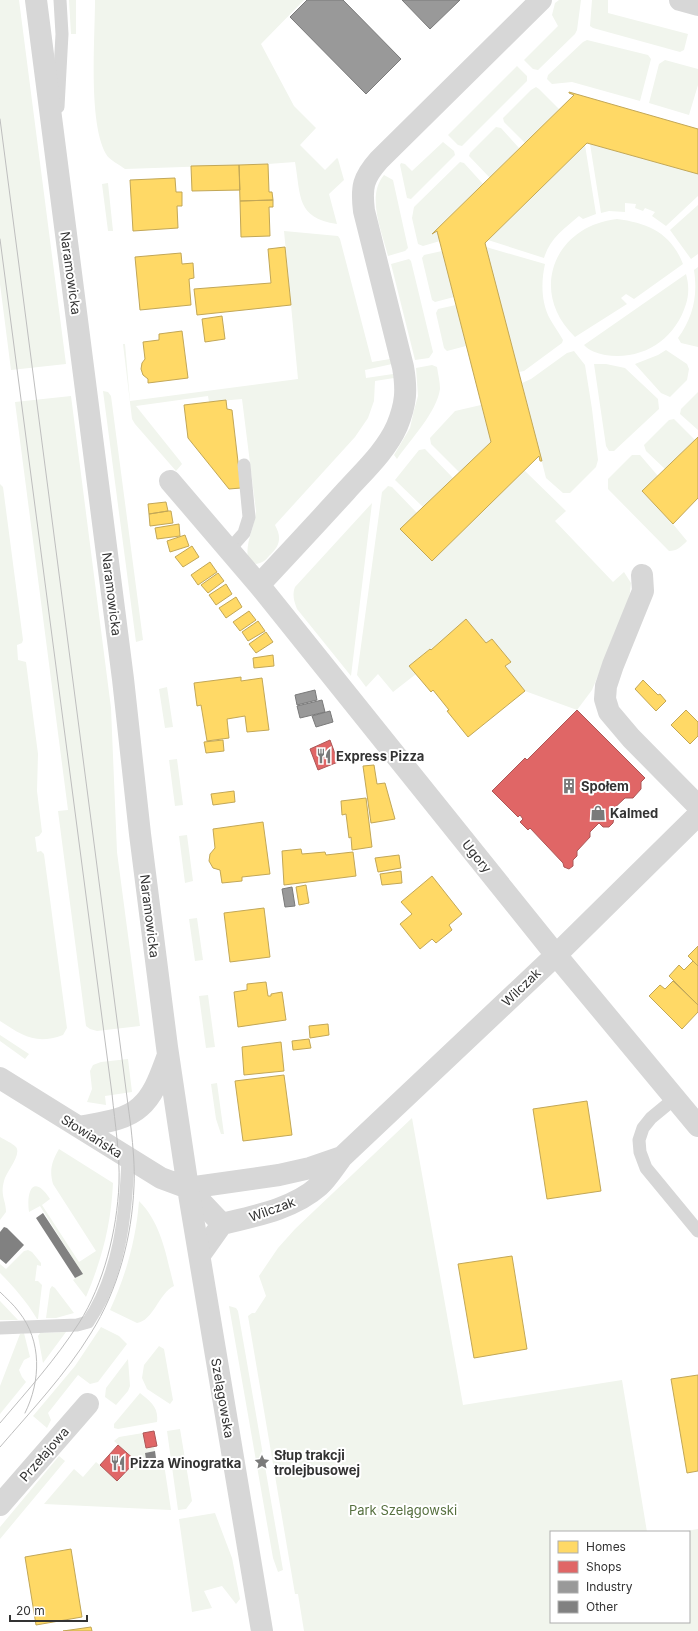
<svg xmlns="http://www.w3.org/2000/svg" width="698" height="1631" font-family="Inter,sans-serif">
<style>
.green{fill:#f1f5ed}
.homes{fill:#ffd966;stroke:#c2a757}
.shops{fill:#e06666;stroke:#ac5757}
.industry{fill:#999;stroke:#7a7a7a}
.building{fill:#818181}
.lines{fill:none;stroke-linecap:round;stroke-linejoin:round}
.service{stroke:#d7d7d7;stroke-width:13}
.minor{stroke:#d7d7d7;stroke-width:22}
.tertiary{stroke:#d7d7d7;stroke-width:22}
.tram{stroke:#bebebe;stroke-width:1}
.labels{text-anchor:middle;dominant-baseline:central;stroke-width:4;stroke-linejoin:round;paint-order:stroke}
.street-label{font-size:13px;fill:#333;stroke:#fff}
.poi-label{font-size:13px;font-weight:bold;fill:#333;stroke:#fff;text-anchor:start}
.park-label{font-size:13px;fill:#56703f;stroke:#fff}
</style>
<rect width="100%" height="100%" fill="#fff"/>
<!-- green -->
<path class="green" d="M0,0H19L66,364L11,370L0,284Z
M69,0H76V34H71Z
M95,0H304L261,44L294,106L316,128L300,145L325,170L337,158L338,159L344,180L329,194L337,224C296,218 301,196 295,162L268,164L125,169C120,165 109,160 106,154C88,122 95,39 95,0Z
M559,0H581L577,30L575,34L538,70L533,69L524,60L558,26L552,15L555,3Z
M592,0H608V13L688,34L684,50L680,52L593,28L590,26Z
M587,40L648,55L651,59L640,101L572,82L552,84L547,79L548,75L583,42Z
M665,60L698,69V85L689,115L649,103L659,64Z
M517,66L527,76V81L462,146L458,145L448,135Z
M536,87L539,89L559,109L525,143L504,122L503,118L531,90Z
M496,127L501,128L519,148L490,178L469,156L470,153Z
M443,142L454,151L455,155L411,199L407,198L400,165L401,163L405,164L412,171Z
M590,144L698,174V196L666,226L652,216L655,212L645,208L643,211L635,208L636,204L625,203V212L609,211L601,213Z
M585,145L596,214L583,219L579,216C564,229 550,238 544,258L488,240Z
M460,162L464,163L483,184L433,233L437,231L440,241L423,246L418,244L412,218L414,207Z
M384,175L393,180L408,248L405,251L388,256C382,232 366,196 384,175Z
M108,183L113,231H108L102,184Z
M698,205V254L691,259L670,230Z
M617,219C648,223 671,233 683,264L634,299L626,294L621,298L627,304L575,337C528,292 554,226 617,219Z
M284,231L338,236L340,239L372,362L390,359L392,364L365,370L366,378L393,374L394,378L375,381L374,401L368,418L355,437L275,525C282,538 280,546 269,556C265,561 262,563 256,564L248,558C245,542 255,527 256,511L242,399L209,402L208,396L136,406L180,461L182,464L176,471L135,424L132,419L123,344H125L130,401L298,379Z
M486,247L545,264C541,282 541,302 550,319C554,326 559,333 563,340L562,343L524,371L519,372Z
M442,251L454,297L435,302L432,300L422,258L424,255Z
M409,259L411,261L433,352L429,358L415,360L391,264Z
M698,267V347L681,343L678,338C693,317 698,296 694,270Z
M686,274C689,285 689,294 686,304C675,340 642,361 605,355C597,353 589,351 584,345Z
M456,305L466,346L447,351L444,348L436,313L438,309Z
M666,350L687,364L689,369L687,380L670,397L661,393L635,364L658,355Z
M574,351L585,365L592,409L598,460L596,467L570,493H563L546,478L522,383L531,379L567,353Z
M594,364H606L625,368L658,399L659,409L614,451H609L606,446Z
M432,365L437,367C438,374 440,382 440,389C437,412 410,440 397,459L394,455L410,428L414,410L418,396L416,368Z
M103,391L108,392L111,396L143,640L136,642Z
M698,392V430L680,414L681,409Z
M71,396L111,708L117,852L140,1026L97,1031L90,1029L86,1026L58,811L68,810L15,402Z
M481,405L491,442L459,472L431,444L430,438L455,411Z
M674,419L695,440L665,469L646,451L644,445L669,420Z
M425,449L453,478L423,507L395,480L419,450Z
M632,455H640L658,476L642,492L673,524L687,541C681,547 677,551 669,551L608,489V479Z
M524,470L566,511L555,521L613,582L624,572L631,583L629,601L592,690L577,710L525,691L505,666L511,662L492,639L486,643L466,619L431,650L429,649L409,666L416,674L393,692L378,674L366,687L357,675L382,492L388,486L392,487L417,513L401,529L432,561Z
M0,484L3,487L23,640L22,643L17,645L18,660L26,662L38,754L37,791L42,832L39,836L35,837L37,852L41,851L44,854L67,1028L63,1035C36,1045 23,1036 0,1021Z
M372,503L351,676L297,609C294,601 292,595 295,587Z
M167,687L173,727L165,728L159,689Z
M177,759L183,805L175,806L169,760Z
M187,835L193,881L185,883L179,836Z
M197,918L203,960L195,961L189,919Z
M208,995L215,1047L206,1048L199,996Z
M0,1035L29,1054L25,1059L0,1041Z
M128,1059L132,1092L105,1096L106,1105L87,1102L92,1089L90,1071L93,1065L101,1062Z
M217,1083L224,1134H221L216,1119L211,1084Z
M412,1118L463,1405L622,1380L647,1532H551V1622H689V1532H680L698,1529V1631H304L298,1594H295L248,1316L252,1313H255L266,1296L259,1276L278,1248L295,1229Z
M0,1137C5,1140 12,1143 16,1147C22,1155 6,1172 4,1181C0,1196 6,1200 6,1212L0,1220Z
M59,1149L113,1183C111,1225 102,1259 86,1297L73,1280L82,1273L40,1206L29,1212C26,1192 33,1173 50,1199L42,1205L79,1262L96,1251L53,1184C49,1170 52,1161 59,1149Z
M139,1201C162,1224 166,1256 174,1286C159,1293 153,1321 137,1323L110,1310C126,1275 136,1240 139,1201Z
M28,1250L32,1252L41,1263V1266L37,1265L35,1281H38L42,1285L38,1319H37C27,1302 14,1287 0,1273V1264L6,1269L24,1251Z
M52,1286L55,1288L74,1313L56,1318H46L50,1289Z
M0,1301L18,1320H0Z
M229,1306L236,1308L238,1311L283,1570L278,1572L273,1558Z
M101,1327L119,1336L127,1344L98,1382L90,1384L78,1375L48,1413L51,1420L47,1428L33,1416L75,1366Z
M66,1332L43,1363L38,1336L40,1333Z
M24,1333L30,1357L24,1360L19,1370L22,1377L26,1382L0,1414V1386L20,1334Z
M159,1346L164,1349L173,1400L170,1404L147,1389L142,1378L144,1365Z
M128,1359L130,1386L128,1391L116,1405L105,1397L106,1388Z
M140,1393C150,1401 159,1407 157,1422L118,1429L114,1428V1424Z
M180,1429L192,1501L186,1509L178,1510L167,1431Z
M143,1433L146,1447H154L155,1451L145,1453L147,1466L164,1464L171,1510L44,1504L74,1469L83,1477L96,1462L118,1481L136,1461L114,1441L119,1437Z
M59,1456L65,1461L0,1539V1527Z
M215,1513L232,1558L240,1599L236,1604L222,1586L204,1591L212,1608L192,1612L179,1519Z"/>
<!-- homes -->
<path class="homes" d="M569,92L698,129V174L587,143L485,243L542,461H540L539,456L432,561L400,529L491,442L437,231L432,234L574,95L569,93Z
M268,164L269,192H272L273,200L240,201L239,165Z
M239,165L240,190L192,191L191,166Z
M175,178L176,192H182V206H177L178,228L133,231L130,180Z
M273,200V207H269L270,236L241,237L240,201Z
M285,247L291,305L197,315L194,289L271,283L268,249Z
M181,253L182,264L193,263L194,278L189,279L191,305L140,310L135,257Z
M222,316L225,339L205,342L202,319Z
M182,331L188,378L148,383V379L143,375L141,369L142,363L145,359L143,342L159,340V334Z
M226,400L227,409L232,410L241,488L229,489L188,438L184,405Z
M698,437V498L673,524L642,491Z
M166,502L168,511L149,514L148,504Z
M168,511H171L173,523L150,526L149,514Z
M179,524L180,536L157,539L155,528Z
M185,535L189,546L170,552L167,541Z
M192,546L199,557L183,567L175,557Z
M210,562L217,572L198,585L191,575Z
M218,573L224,581L208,593L201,585Z
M226,584L232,594L216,605L209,595Z
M236,597L242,607L226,618L219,608Z
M249,611L256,620L240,631L233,622Z
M466,619L486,643L492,639L511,662L505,666L525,691L468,737L447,711L449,710L433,690L431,692L409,666L430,649L431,650Z
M258,621L265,631L248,641L242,632Z
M266,632L273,642L256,653L249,644Z
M273,655L274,666L254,668L253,658Z
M241,677V681L262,678L269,730L247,732L245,716L227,719L229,738L207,741L201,705L197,706L194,683Z
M643,680L658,695L660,694L666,701L656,711L635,689Z
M686,710L698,722V736L690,744L671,725Z
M223,740L224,751L206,753L204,742Z
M374,765L377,784L385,783L395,819L371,823L363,766Z
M234,791L235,802L213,805L211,794Z
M366,798L372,847L352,850L351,837L349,838L346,814L342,815L341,801Z
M263,822L270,874L242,877V881L222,883L220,870L213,868L209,861L210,854L215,848L213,829Z
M301,849L302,854L325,852L326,855L353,852L356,876L284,885L282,851Z
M399,855L401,868L378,872L375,858Z
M401,871L402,883L382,885L380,874Z
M432,876L462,914L449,925L452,930L436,943L432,939L420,949L400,924L412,914L401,902Z
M306,885L309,903L299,905L296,887Z
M264,908L270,957L230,962L224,913Z
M698,946V966L688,956Z
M693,961L698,966V1005L669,976L679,965L684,970Z
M673,981L698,1005V1012L682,1029L649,996L660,985L665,989Z
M266,982L268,996H271V994L282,992L286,1020L238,1027L234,992L247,990V984Z
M328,1024L329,1035L310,1038L309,1026Z
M309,1039L311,1048L293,1050L292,1041Z
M281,1042L284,1071L244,1075L242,1047Z
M284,1075L292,1135L243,1141L235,1081Z
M587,1101L601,1191L547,1199L533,1109Z
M512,1256L527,1349L474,1358L458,1264Z
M698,1375V1471L687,1473L671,1379Z
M71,1549L82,1617L36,1625L25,1557Z
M91,1627L92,1631H63Z"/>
<!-- shops -->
<path class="shops" d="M577,710L645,778L641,782V789L633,798H625L610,812L614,817L613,823L609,827H603L599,823L590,832V837L577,851V856L573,860V866L569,869L564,867L563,863L530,828L528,830L520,822L523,819L520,815L518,817L492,791L525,758L527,760Z
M330,740L338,762L318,770L310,749Z
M154,1431L157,1446L146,1448L143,1433Z
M118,1445L136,1461L117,1481L100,1465Z"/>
<!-- industry -->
<path class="industry" d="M307,0H343L401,59L366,94L290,17Z
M402,0H460L430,29Z
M315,690L317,700L297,705L295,695Z
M322,700L325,712L300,718L297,706Z
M330,711L333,722L316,727L312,716Z
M292,887L295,906L285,907L282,889Z"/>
<!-- building -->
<path class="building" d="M43,1213L83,1274L75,1278L36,1218Z
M4,1227L7,1228L24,1245L6,1264L0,1259V1232Z
M155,1451L157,1465L147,1466L145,1453Z"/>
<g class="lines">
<!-- service -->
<path class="service" d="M58,107L62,34L60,0
M229,550L244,533L249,517L244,465
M674,1099L651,1118L643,1128L639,1140L640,1152L646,1168L698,1231
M0,1328L77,1325L88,1322C120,1275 126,1213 128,1158"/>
<!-- minor -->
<path class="minor" d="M680,0L698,5
M170,481L259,585L556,955L698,1126
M642,575L643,591L613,665L606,686L605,699L609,712L631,738L698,806
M259,585C288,554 317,523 346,491C364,471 386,451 397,426C406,404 407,390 403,367L364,211C361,187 363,178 379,160L541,0
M188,1188L279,1175L310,1168L342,1157
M188,1188L222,1224
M200,1255L222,1224C255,1216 293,1209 319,1186C328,1178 335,1166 342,1157L556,955L698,815
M0,1505L88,1404"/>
<!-- tertiary -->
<path class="tertiary" d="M36,0L123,679L140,834L167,1047L188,1188L262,1631
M0,1078L161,1178L188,1188
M79,1127C98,1123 125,1121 140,1107C155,1094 161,1073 168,1055"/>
<!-- tram -->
<path class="tram" d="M0,119L131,1128C133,1147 135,1167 134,1186C132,1237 118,1290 91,1333C66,1374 31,1411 0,1447
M0,239L112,1094C115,1124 120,1154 119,1184C117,1230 104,1284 79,1323C56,1359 28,1390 0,1423
M0,1292C6,1298 14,1305 19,1312C42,1341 41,1381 25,1413"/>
</g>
<!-- icons -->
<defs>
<symbol id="restaurant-bare" viewBox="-9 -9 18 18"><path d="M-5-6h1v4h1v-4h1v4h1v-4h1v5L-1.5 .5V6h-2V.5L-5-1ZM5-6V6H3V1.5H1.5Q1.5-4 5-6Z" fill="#7a7a7a" stroke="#fff" stroke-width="2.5" paint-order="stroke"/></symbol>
<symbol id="building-bare" viewBox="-9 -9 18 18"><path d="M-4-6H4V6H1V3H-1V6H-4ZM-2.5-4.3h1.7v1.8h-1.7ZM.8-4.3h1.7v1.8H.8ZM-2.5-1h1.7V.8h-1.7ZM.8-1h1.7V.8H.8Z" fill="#7a7a7a" stroke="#fff" stroke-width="2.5" paint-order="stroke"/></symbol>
<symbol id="shop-bare" viewBox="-9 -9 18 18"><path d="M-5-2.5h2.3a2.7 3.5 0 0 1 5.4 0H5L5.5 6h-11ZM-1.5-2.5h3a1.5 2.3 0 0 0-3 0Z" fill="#7a7a7a" stroke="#fff" stroke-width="2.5" paint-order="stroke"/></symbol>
<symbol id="sight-bare" viewBox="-9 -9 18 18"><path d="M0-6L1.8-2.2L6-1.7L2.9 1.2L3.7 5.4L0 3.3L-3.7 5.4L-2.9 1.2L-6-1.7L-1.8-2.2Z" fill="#7a7a7a" stroke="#fff" stroke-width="2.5" paint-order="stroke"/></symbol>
</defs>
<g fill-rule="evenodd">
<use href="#restaurant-bare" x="313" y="745" width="22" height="22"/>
<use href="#building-bare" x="558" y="775" width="22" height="22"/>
<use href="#shop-bare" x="587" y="802" width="22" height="22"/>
<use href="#sight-bare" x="251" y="1451" width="22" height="22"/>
<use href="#restaurant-bare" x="107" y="1452" width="22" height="22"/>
</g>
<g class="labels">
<!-- street labels -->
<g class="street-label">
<text transform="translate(71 273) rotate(82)">Naramowicka</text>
<text transform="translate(112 594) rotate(83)">Naramowicka</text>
<text transform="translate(477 856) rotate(51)">Ugory</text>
<text transform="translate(150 916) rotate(83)">Naramowicka</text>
<text transform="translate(521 987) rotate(-44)">Wilczak</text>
<text transform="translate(92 1136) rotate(32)">Słowiańska</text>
<text transform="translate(272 1209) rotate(-20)">Wilczak</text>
<text transform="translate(223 1398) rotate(80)">Szelągowska</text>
<text transform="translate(44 1454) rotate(-49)">Przełajowa</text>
</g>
<!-- poi labels -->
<g class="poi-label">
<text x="336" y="756">Express Pizza</text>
<text x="581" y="786">Społem</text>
<text x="610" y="813">Kalmed</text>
<text x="274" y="1455">Słup trakcji<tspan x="274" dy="15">trolejbusowej</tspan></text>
<text x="130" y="1463">Pizza Winogratka</text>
</g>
<!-- park labels -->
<g class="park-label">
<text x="403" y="1510">Park Szelągowski</text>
</g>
</g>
<!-- legend -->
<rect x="550" y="1531" width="140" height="92" fill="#ffffff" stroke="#adadad"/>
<rect x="558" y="1541" width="20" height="12" fill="#ffd966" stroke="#adadad"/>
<text x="586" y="1551" font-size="12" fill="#333333">Homes</text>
<rect x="558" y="1561" width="20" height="12" fill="#e06666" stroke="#adadad"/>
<text x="586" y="1571" font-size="12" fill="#333333">Shops</text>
<rect x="558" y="1581" width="20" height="12" fill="#999999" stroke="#adadad"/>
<text x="586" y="1591" font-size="12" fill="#333333">Industry</text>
<rect x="558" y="1601" width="20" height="12" fill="#818181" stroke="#adadad"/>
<text x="586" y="1611" font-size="12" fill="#333333">Other</text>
<!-- scale -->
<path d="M10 1615v6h77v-6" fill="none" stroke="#333333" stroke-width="2"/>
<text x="16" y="1615" font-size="12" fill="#333333" stroke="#ffffff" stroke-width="3" paint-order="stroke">20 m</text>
</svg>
